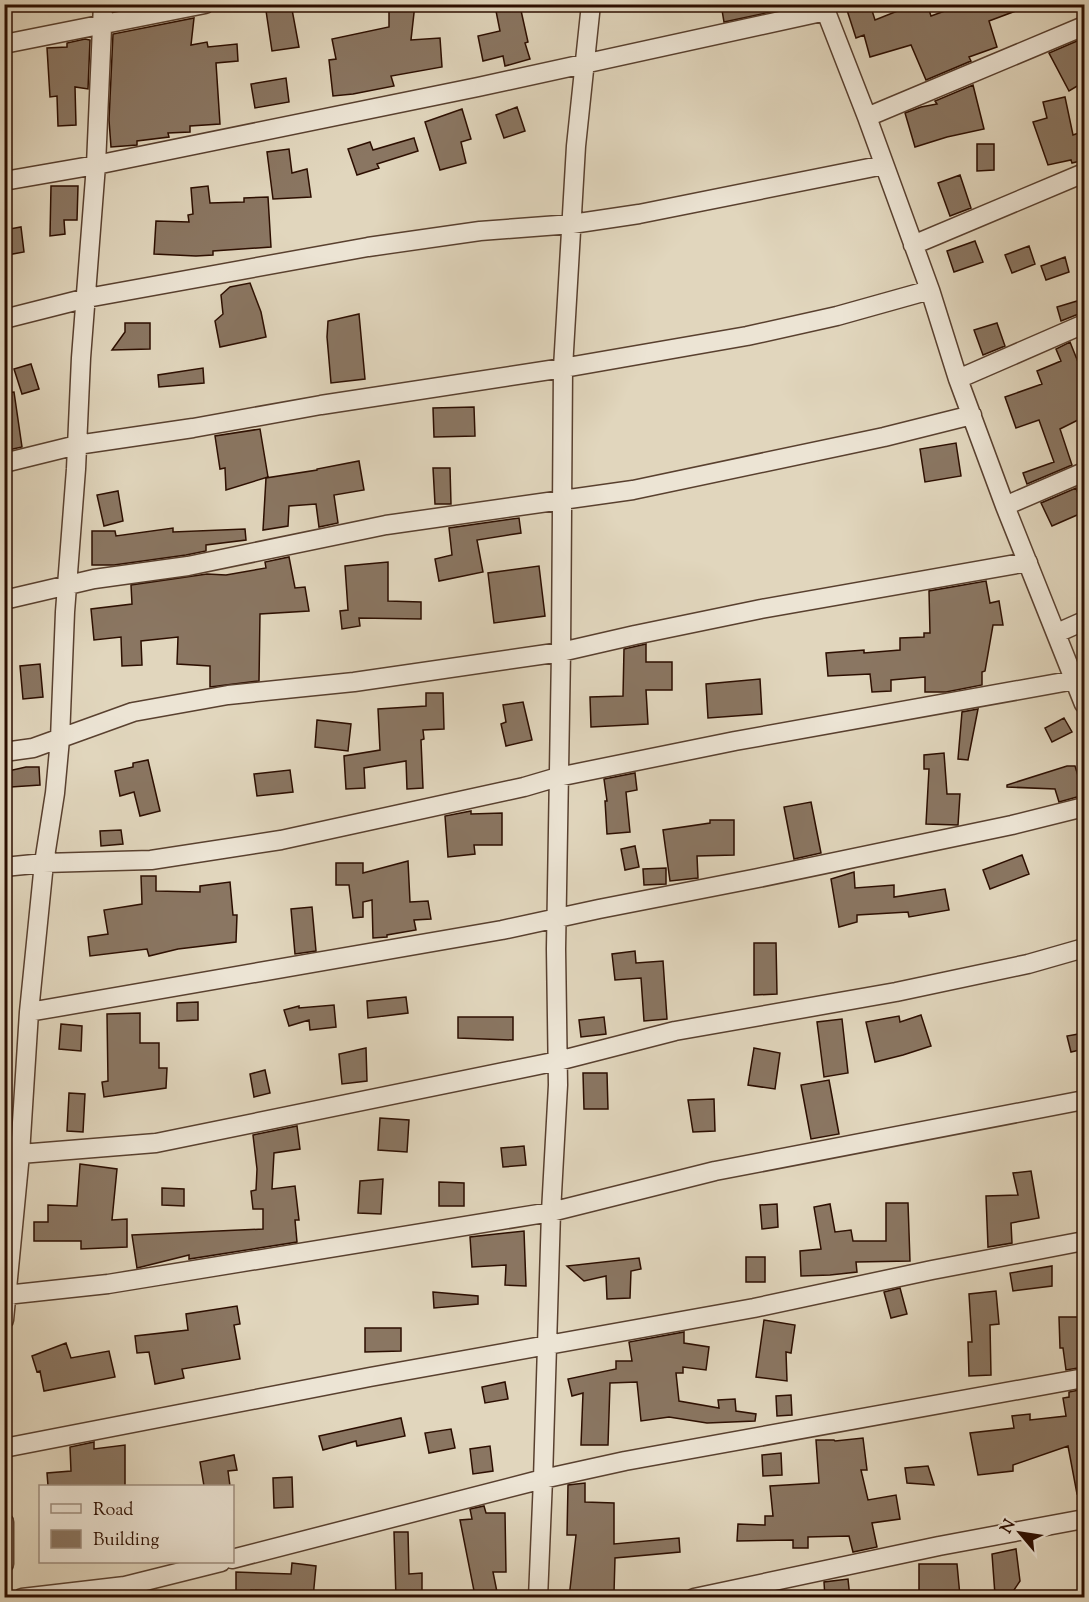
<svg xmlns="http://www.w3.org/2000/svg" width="1089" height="1602" font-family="'Sorts Mill Goudy',serif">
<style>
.building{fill:#8a7662;stroke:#2c0e00;stroke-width:1.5}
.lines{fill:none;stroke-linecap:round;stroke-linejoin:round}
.street-casing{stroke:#59402f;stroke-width:21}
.street{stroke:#ece4d4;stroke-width:18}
</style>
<rect width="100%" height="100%" fill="#e1d6bd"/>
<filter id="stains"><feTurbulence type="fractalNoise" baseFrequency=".00333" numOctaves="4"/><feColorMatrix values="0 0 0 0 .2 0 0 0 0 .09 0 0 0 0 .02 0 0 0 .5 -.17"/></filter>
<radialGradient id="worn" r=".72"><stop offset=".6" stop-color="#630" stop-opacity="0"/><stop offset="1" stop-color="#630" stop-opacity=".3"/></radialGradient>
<!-- building -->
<path class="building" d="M265,4H291L299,47L272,51Z
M389,4H415L411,40L440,38L442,67L391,76L394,86L353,94L333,96L329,60L336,59L332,39L389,27Z
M721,4H779L780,10L724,22Z
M845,4H870L875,20L915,4H927L931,16L964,4H1028L1029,6L989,21L997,47L969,57L971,61L926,80L911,45L870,57L864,35L856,38Z
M520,6L528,42L525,43L530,59L505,66L503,56L483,61L478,36L500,31L496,11Z
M194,18L191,45L207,42L208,47L237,44L238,61L216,63L220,124L190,126V132L168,133L169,137L137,141V145L111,147L109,120L113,34Z
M1084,38V82L1069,91L1049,53Z
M85,39L90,40L88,89L75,87L76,125L58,126L57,96L50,97L47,48L67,47V43Z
M286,78L289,102L255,108L251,84Z
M973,85L984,129L947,137L915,147L905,113L921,107L937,104L935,101Z
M1065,97L1073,135L1084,131V160L1072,163L1071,160L1048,165L1033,122L1047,118L1043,102Z
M517,107L525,131L504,138L496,115Z
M462,109L471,139L461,142L466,163L440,170L425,122Z
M414,138L418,151L377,164L379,168L357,175L348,149L370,142L373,150Z
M977,144H994V170L977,171Z
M289,149L292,173L307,169L311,197L273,199L267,152Z
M960,175L971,208L950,216L938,183Z
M51,186H78L77,220H64L65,234L50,236Z
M208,186L210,203L244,202V198L268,197L271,247L213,251V255L196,256L154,254L156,221L189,222L188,215L193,214L191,188Z
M21,227L24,252L7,255L4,230Z
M975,241L983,262L954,272L947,251Z
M1029,246L1035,264L1012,273L1005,255Z
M1065,257L1069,272L1046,280L1041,266Z
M250,283L261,312L266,337L220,347L215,321L223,314L221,295L230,287Z
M1077,301L1081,313L1061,321L1057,307Z
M359,314L365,379L331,383L327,337L328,321Z
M125,323H150V349L112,350L125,332Z
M997,323L1005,346L983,355L974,330Z
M1070,342L1084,377V417L1060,429L1072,465L1027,484L1023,473L1054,462L1039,420L1016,428L1005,397L1042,384L1037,371L1061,361L1056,349Z
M31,364L39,389L22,394L14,369Z
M203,368L204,383L159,387L158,375Z
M14,392L22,447L4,451V393Z
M474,407L475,436L434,437L433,408Z
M260,429L268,477L226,490L225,468L220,469L215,436Z
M956,443L961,476L925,482L920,449Z
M359,461L364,490L334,495L338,523L319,527L316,504L289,506L288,526L263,530L266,478L317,470V469Z
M433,468H450L451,504H435Z
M1076,488L1084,512L1052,526L1041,503Z
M118,491L123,521L104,526L97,495Z
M519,518L521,533L477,540L483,572L439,581L435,559L452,555L449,528Z
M173,528V532L245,529L246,540L206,545V551L186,555L114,565H92V531H115L116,536Z
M289,557L295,588L305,587L309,611L260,614L259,681L210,687V666L177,664L178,637L141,641L142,665L122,666L121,637L94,640L91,609L132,604L131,585L207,574L226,575L266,568L265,562Z
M388,562V601L421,602V619L359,618L360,626L342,629L340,611L348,610L345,566Z
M539,566L545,616L494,623L488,573Z
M986,581L990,603L999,601L1003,625H993L985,671L982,672V685L946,692H925V677L891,680V691L872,692L870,674L828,676L826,653L864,650V653L900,650V638L924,637V633H930L929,591Z
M646,644V662H672V690H646L648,724L591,727L590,697L623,696L624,649Z
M40,664L43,697L23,699L20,666Z
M760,679L762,714L708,718L706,684Z
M426,693H443L444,729L423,730L424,739L421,740L423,788L407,789L406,761L364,768L365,788L346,789L344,756L380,750L378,709L426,706Z
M523,702L532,740L506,746L501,724L506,722L503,705Z
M978,709L968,760L958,759L962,712Z
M1064,718L1072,732L1052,742L1045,728Z
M317,720L351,724L348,751L315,747Z
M944,753L947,794H960L958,825L926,824L929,769H924V755Z
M148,760L160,811L140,816L134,792L120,796L115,771L133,767V763Z
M1067,766H1075L1084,795L1059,802L1055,789L1007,787V785Z
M26,767H39L40,785L11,787L8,771Z
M290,770L293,792L257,796L254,774Z
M635,773L637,790L626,792L630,832L607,834L605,801H607L604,779Z
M811,802L821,853L794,859L784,807Z
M471,811V814L502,813V845H474L475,854L448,857L445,816Z
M710,820H734V855L697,856L698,878L670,881L663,830L710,823Z
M121,830L123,844L101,846L100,831Z
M635,846L639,867L625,870L621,849Z
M1022,855L1029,874L990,889L983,870Z
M408,861L410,902L428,901L431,919L414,920L416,930L387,935V937L373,938L372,900L363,902V917L353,918L349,885H336V863H363V873Z
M666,868V884L644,885L643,869Z
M854,872L855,888L894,885V897L945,889L949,910L909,917L908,912L857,915V922L839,927L831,879Z
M141,876H156V891L200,892V886L230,882L233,915H237L236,942L178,949L149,956L147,949L90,956L88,937L108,934L104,910L142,904Z
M312,907L316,951L295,954L291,909Z
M754,943H776L777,994L754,995Z
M635,951L636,963L663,961L667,1019L644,1021L641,978L615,980L612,954Z
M406,997L408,1013L368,1018L367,1001Z
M198,1002V1020L177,1021V1003Z
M334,1005L336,1027L310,1030L309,1020L289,1026L284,1010L299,1006V1008Z
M140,1013V1043H159V1068H167L166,1088L104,1097L102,1082L108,1081L107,1014Z
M921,1015L931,1046L903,1055L875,1062L866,1022L899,1016L900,1022Z
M458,1017H513V1040L458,1038Z
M604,1017L606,1034L581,1037L579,1020Z
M842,1019L848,1073L824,1077L817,1022Z
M61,1024L82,1026L81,1051L59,1049Z
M1084,1033V1049L1071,1052L1067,1036Z
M366,1048L367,1081L342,1084L339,1054Z
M754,1048L780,1053L775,1089L748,1085Z
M265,1070L270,1093L254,1097L250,1074Z
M583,1073H607L608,1109H584Z
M829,1080L839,1134L811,1139L801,1085Z
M69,1093L85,1094L83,1132L67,1131Z
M714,1099L715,1131L693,1132L688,1100Z
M380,1118L409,1120L407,1152L378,1150Z
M297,1126L300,1149L274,1153L272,1189L295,1186L299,1220H295L297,1242L189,1259V1255L137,1268L132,1235L263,1229V1209H253L251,1191L256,1190L257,1169L253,1135Z
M524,1146L526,1165L503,1167L501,1148Z
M80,1164L117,1169L112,1220L127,1219V1247L81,1249V1241H34V1222H48V1205L77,1206Z
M1031,1171L1039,1218L1011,1223L1012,1243L988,1247L986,1196L1018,1195L1013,1173Z
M383,1179L381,1214L358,1213L360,1181Z
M439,1182L464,1183V1206H439Z
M162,1188L184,1189V1206L162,1205Z
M886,1203H908L910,1261L856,1262L857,1272L830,1275L801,1276L800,1251L821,1249L814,1207L830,1204L835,1232L851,1230L853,1241H886Z
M777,1204L778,1227L762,1229L760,1205Z
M524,1231L526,1286L505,1285L506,1265L472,1267L470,1237Z
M746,1257H765V1282H746Z
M639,1258L641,1269L631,1271L630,1298L607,1299L606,1276L584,1281L567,1266Z
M1052,1266V1286L1013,1291L1010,1273Z
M900,1288L907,1314L891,1318L884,1292Z
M996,1291L999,1324L990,1325L991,1375L969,1376L968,1342H972L969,1294Z
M433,1292L478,1296V1304L434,1308Z
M237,1306L240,1324L234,1325L240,1359L182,1369L184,1378L155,1384L149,1352L137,1353L135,1336L188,1330L186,1314Z
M1059,1317H1078V1362L1084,1361V1367L1066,1370L1063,1348H1060Z
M764,1320L795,1325L791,1353L786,1352L787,1381L756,1377Z
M365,1328H401V1351L365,1352Z
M684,1332V1343L709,1347L706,1370L683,1367V1373H676L679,1401L719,1408L718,1400L735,1399L736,1411L756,1414L755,1421L707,1423L669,1417L641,1421L637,1382L610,1383L608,1445H581L583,1393L572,1396L568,1379L616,1369V1361H632L629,1342Z
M66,1343L71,1358L109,1351L115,1377L44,1391L40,1371L37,1372L32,1356Z
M505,1382L508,1399L485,1403L482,1387Z
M1084,1389V1493L1077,1494L1068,1446L1013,1465V1471L978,1475L970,1433L1014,1428L1012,1416L1030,1414V1420L1066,1416L1063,1398L1069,1397V1392Z
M791,1395L792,1415L777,1416L776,1396Z
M401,1418L405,1436L357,1446L356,1441L323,1450L319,1436Z
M451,1429L455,1448L429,1453L425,1433Z
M863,1438L867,1470H861L868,1500L896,1495L900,1519L872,1523L877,1547L853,1552L849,1536L808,1537V1548H793V1540L737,1541L738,1524L765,1525V1516H773L770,1486L819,1483L816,1440H834L835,1441Z
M94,1442V1449L125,1445V1486H48L47,1473L71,1471L70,1447Z
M490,1446L493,1471L473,1474L470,1449Z
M781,1453L782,1475L763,1476L762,1455Z
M234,1455L237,1470L228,1471L230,1486H204L200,1462Z
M928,1466L934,1485L907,1483L905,1468Z
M292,1477L293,1507L274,1508L273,1478Z
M585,1483V1502L614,1503V1544L679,1538L680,1552L615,1558L614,1593L592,1592L593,1598H569L576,1535H567L568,1485Z
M484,1506L486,1513H505L506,1572H493L497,1592L475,1596L460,1520L472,1519L470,1509Z
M394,1532H408L409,1574L422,1573V1598H396Z
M1016,1549L1020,1581L1012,1593L995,1595L992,1554Z
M292,1563L316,1566L313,1598H288L289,1591L251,1590V1598H236V1572L291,1574Z
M919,1564H957L960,1596L919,1598Z
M848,1579L850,1598H825L824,1582Z"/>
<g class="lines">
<defs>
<path id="street" d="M823,4L867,117L930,290L958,379L1005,506L1084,704
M4,44L205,4
M867,117L1084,26
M4,181L96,165L478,87L826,11
M913,245L1084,173
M4,319L87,298L368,247L480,231L572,224L639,214L884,165
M958,379L1084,324
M4,463L77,445L193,428L321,405L563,368L747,336L837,316L930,290
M1005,506L1084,472
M4,600L94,579L188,566L386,525L633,490L884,437L972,415
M1057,633L1084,621
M4,752L33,748L133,712L228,695L354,682L561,652L635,635L761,609L1028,562
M4,867L44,863L151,860L281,840L524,787L558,777L735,741L1075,680
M29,1012L502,930L599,909L758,878L1012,825L1084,807
M20,1154L156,1143L558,1061L675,1031L896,992L1028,964L1084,948
M6,1295L108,1284L551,1212L715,1171L1084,1100
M4,1320L20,1154L29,1012L44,863L55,793L60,739L65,612L76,469L81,358L96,165L103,4
M4,1448L370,1377L754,1308L932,1270L1084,1241
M4,1522V1564
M232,1559L543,1479L625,1461L1084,1378
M22,1598L125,1586L221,1562
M538,1598L543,1479L551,1212L558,1085L556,949L561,652L563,368L576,146L591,4
M694,1598L939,1546L1084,1519"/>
</defs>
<!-- street casing -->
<use href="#street" class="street-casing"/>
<!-- street -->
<use href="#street" class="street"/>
</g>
<!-- margin -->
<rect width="1089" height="1602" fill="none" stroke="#e1d6bd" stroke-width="24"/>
<rect x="6" y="6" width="1077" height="1590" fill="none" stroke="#2c0e00" stroke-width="3"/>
<rect x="12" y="12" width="1065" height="1578" fill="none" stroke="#2c0e00" stroke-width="1.5"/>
<!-- legend -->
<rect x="39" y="1485" width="195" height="78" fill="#ece4d4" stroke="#9f8e7f" stroke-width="1.5"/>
<rect x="51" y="1504" width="30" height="9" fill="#ece4d4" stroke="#9f8e7f" stroke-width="1.5"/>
<text x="93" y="1515" font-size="18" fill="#2c0e00">Road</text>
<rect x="51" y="1530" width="30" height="18" fill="#8a7662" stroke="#9f8e7f" stroke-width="1.5"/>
<text x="93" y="1545" font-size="18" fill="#2c0e00">Building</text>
<!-- north arrow -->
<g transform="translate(1020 1533) rotate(299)" stroke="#ece4d4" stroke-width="4.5" paint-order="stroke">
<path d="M0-4.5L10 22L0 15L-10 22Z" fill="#2c0e00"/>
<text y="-9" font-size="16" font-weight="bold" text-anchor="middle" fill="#2c0e00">N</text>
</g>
<rect width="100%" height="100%" filter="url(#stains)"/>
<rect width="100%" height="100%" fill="url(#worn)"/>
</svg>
